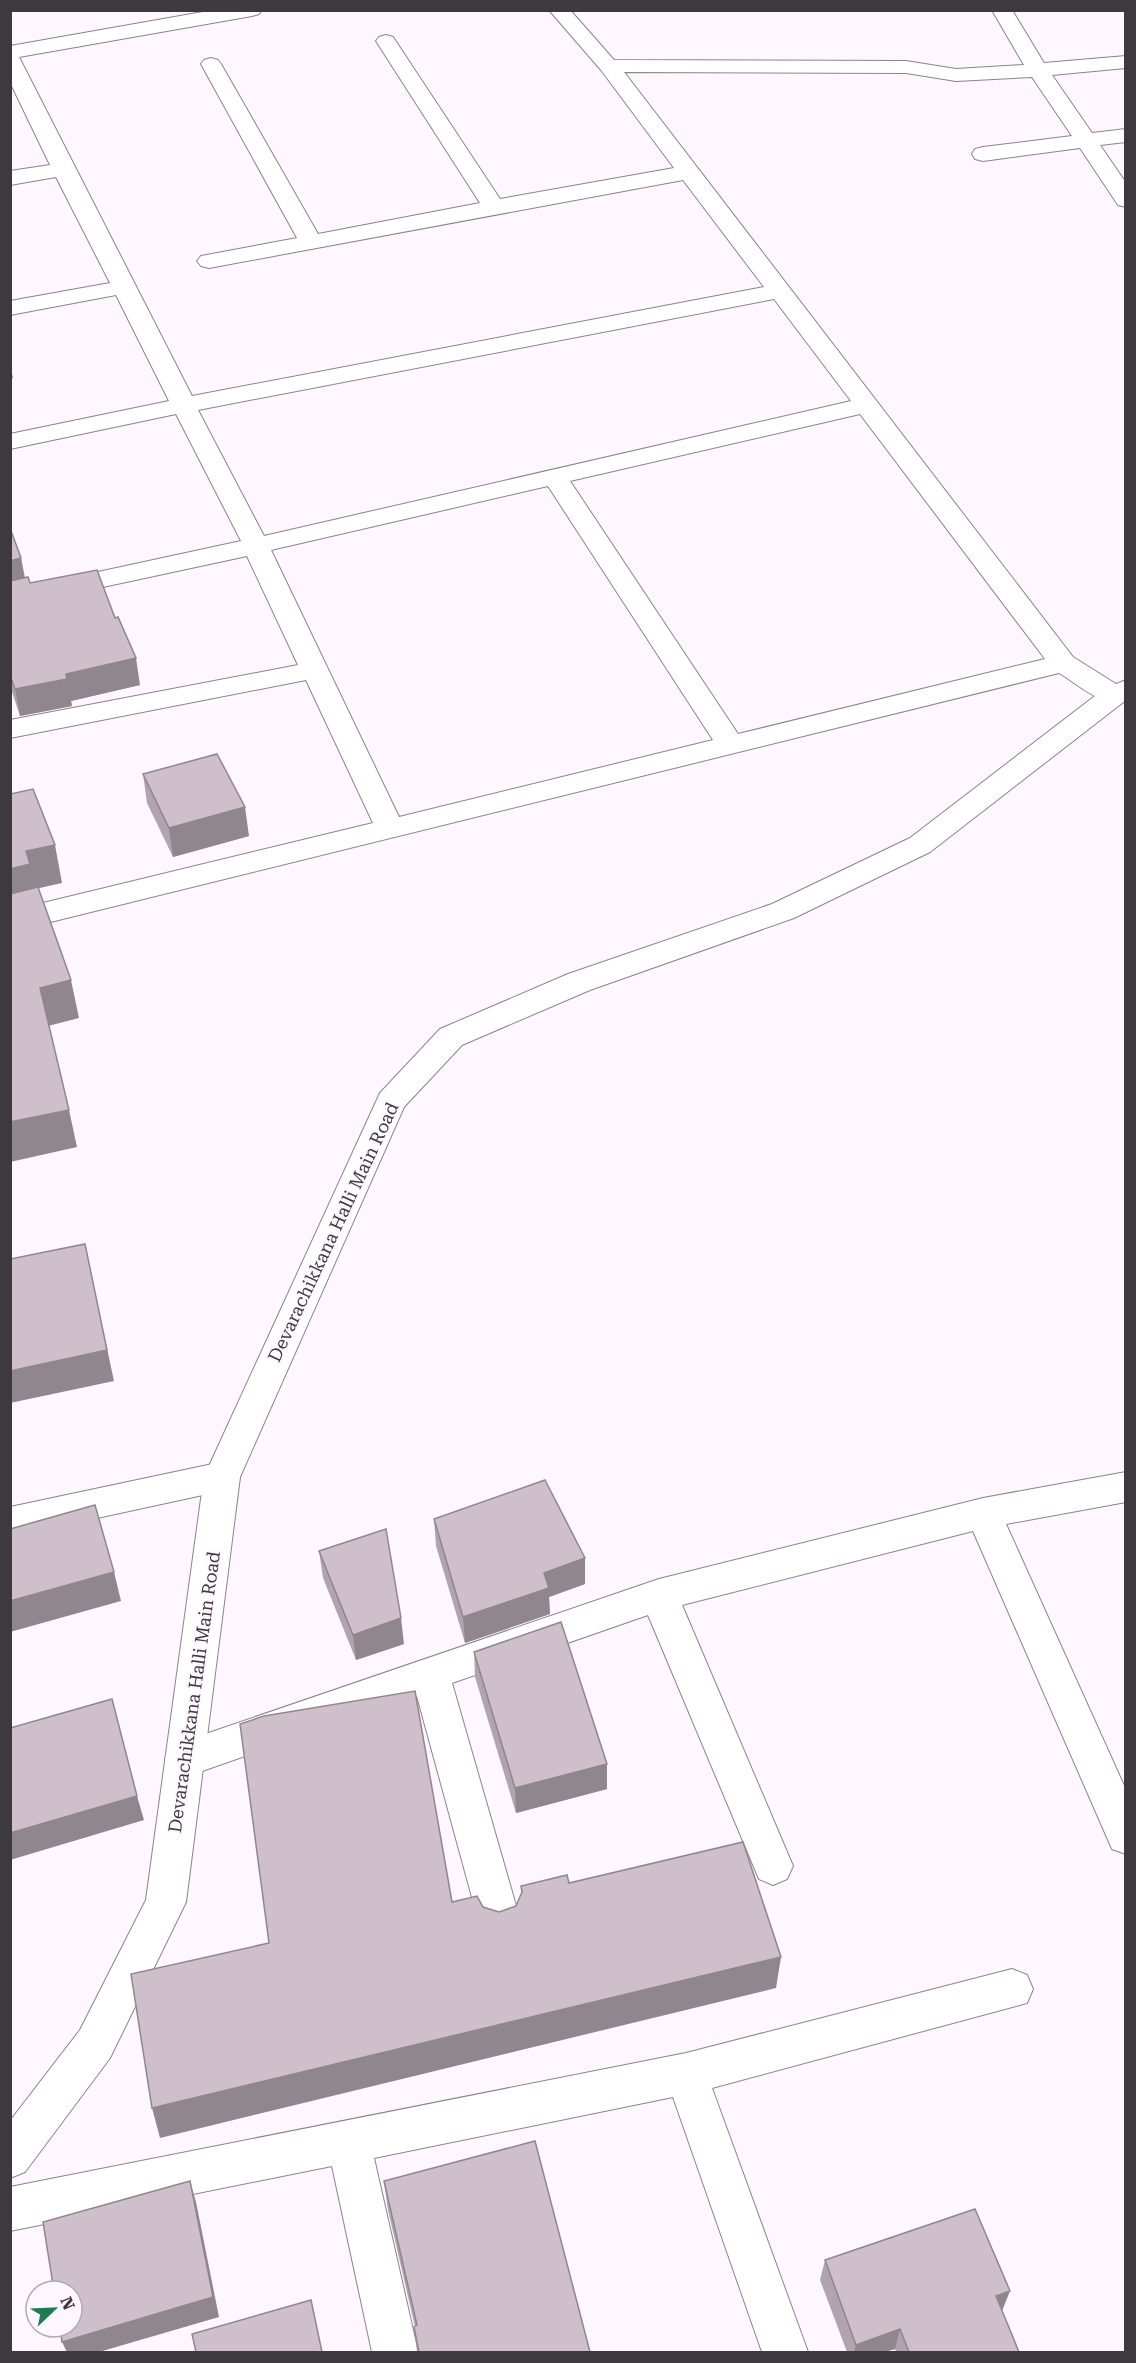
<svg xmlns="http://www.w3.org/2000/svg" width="1136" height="2363" font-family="'Roboto Serif',serif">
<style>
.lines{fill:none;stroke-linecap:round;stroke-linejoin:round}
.minor-casing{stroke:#8c828e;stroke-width:2}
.tertiary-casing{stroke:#8c828e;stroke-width:2}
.minor{fill:#fff;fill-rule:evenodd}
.tertiary{fill:#fff;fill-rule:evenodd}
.wall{fill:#b1a4ae}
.shaded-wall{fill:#90868d}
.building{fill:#cebfca;stroke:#90868d;stroke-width:1.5}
.labels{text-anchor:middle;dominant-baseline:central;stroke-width:4.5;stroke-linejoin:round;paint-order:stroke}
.street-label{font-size:18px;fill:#3d393e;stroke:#fef7ff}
</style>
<rect width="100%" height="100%" fill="#fef7ff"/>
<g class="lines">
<defs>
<path id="minor" d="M214,10H262L259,14L252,16L19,57L192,396L764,287L683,180L209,268L201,266L197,261L201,256L297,238L201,64L204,60L211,58L218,60L221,64L318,234L480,203L376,41L379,37L386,35L393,37L500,199L674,168L601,70L549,10H570L614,60L906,61L956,69L1024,65L992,10H1012L1044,63L1126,56V68L1052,75L1092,133L1126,129V142L1100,145L1126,183V207L1118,205L1080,148L983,161L975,159L972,154L975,149L983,147L1072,136L1032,77L956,81L906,73L624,72L1073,657L1124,689V701C1101,707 1078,684 1059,673L10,932V911L373,823L306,680L10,738V720L298,665L247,556L10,607V591L241,541L176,414L10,449V434L169,401L116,295L10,315V301L110,283L56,177L10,185V171L50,165L10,82V46ZM774,299L851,401L264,536L198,410ZM860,414L1045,659L738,734L570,481ZM548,486L713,740L399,817L271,550Z
M222,1462L235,1466L240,1477L235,1488L10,1537V1507Z
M1126,1472V1502L1006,1524L1126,1790V1854L1112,1849L973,1531L682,1605L793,1866L787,1879L773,1885L759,1879L648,1615L452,1683L521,1923L515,1937L500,1942L485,1937L479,1923L417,1696L185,1777L171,1771L165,1759L171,1747L185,1741L659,1579L983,1498Z
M1012,1969L1027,1975L1033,1989L1027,2003L712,2088L808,2352H762L673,2097L374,2158L418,2352H372L332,2166L10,2231V2187L686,2053Z"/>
<path id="tertiary" d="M1126,680V700L930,852L794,918L590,990L462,1045L404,1107L240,1477L186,1902L110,2058L25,2172L10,2178V2121L80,2030L146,1900L204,1477L380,1093L440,1029L568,974L772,904L910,838L1104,689Z"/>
</defs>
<!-- minor casing -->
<use href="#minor" class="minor-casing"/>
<!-- tertiary casing -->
<use href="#tertiary" class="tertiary-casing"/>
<!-- minor -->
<use href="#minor" class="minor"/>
<!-- tertiary -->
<use href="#tertiary" class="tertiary"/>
</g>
<!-- wall -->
<path class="wall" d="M10,528L21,558L25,578L140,685L71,701L72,706L20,716L10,686Z
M143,774L249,836L173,857L147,803Z
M434,1519L585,1584L549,1597L550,1614L465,1643L436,1546Z
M319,1551L404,1644L356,1660L323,1578Z
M474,1652L607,1764V1789L516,1813L475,1677Z
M384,2181L590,2352H417L414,2327H415L388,2210Z
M825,2260L1002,2311L1019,2352H896L895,2349L884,2352H847L820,2280Z"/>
<!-- shaded-wall -->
<path class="shaded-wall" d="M10,365L13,378H10Z
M21,558L26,585L10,589V561Z
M136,658L140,685L71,701L72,706L20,716L15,689L66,674Z
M245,807L249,836L173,857L169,828Z
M55,845L62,883L35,889L10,909V869L26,851Z
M71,980L79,1018L48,1026L40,988Z
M69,1110L77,1147L10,1162V1122Z
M91,1274L114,1381L10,1403V1371Z
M585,1558V1584L549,1597L550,1614L465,1643L463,1617L544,1573Z
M114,1572L121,1601L10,1632V1601Z
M401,1618L404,1644L356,1660L353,1635Z
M607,1764V1789L516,1813L515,1788Z
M137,1796L144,1820L10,1860V1833Z
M781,1957L776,1988L160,2138L152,2108Z
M190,2181L196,2202L219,2317L99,2352H67L62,2342Z
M1010,2291L1002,2311L988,2316L996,2296Z
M900,2329L895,2349L884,2352H854L856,2345Z"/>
<!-- building -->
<path class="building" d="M10,528L21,558L10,561Z
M97,570L115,618L118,617L136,658L66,674L67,679L15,689L10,675V581L28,577L30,583Z
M217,754L245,807L169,828L143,774Z
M33,789L55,845L26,851L30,864L10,869V794Z
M38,887L71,980L40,988L69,1110L10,1122V894Z
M85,1244L107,1350L10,1371V1259Z
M545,1480L585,1558L544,1573L549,1588L463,1617L434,1519Z
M95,1505L114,1572L10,1601V1529Z
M386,1529L401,1618L353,1635L319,1551Z
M561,1622L607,1764L515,1788L474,1652Z
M415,1691L452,1902L477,1896L483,1907L499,1912L516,1906L522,1892L521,1886L567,1875L569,1883L743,1842L781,1957L152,2108L131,1974L269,1943L240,1724L264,1716Z
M112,1699L137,1796L10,1833V1728Z
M535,2141L590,2352H419L414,2327L417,2325L384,2181Z
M190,2181L213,2297L62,2342L60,2327H72V2291H54L43,2222Z
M975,2209L1010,2291L996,2296L1019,2352H909L900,2329L856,2345L825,2260Z
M311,2300L322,2352H196L192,2334Z"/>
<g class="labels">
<!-- street labels -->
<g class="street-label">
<text transform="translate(333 1232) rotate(-65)">Devarachikkana Halli Main Road</text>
<text transform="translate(194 1692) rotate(-82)">Devarachikkana Halli Main Road</text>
</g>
</g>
<!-- border -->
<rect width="1136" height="2363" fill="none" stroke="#3d393e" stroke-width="24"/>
<!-- north arrow -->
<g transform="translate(54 2309) rotate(67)"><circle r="28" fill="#fef7ff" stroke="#b1abb2" stroke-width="1.5"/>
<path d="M0-4.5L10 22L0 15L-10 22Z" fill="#217b50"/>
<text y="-9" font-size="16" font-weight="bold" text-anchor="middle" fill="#3d393e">N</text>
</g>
</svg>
